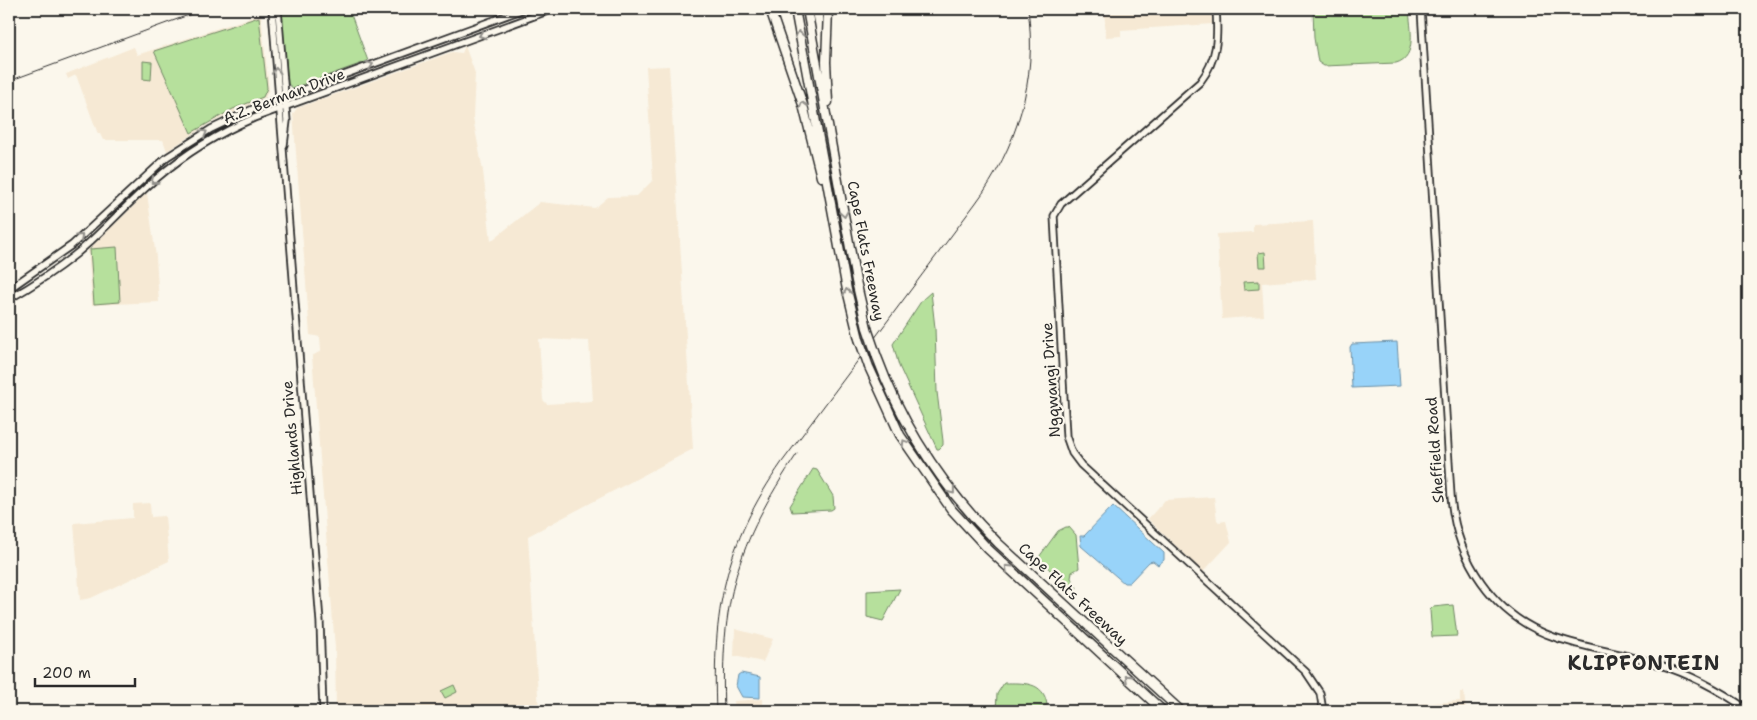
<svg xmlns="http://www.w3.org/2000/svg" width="1757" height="720" font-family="'Shantell Sans',sans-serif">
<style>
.built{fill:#f6e9d4;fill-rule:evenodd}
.green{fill:#b6e09c;stroke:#708664}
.water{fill:#98d3f9;stroke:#6c90a7}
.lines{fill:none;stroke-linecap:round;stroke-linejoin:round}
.secondary-casing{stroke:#2b2b2b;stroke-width:9}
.highway-casing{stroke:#2b2b2b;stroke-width:11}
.secondary{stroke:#fbf7ec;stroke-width:5.5}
.highway{stroke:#fbf7ec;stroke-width:8}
.rail{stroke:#2b2b2b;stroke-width:1}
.highway-bridge-casing{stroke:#2b2b2b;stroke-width:11;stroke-linecap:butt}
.highway-bridge{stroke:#fbf7ec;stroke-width:8}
.oneway{stroke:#93918c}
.labels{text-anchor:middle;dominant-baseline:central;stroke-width:4.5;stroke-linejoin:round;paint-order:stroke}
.street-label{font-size:15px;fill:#2b2b2b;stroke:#fbf7ec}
.district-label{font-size:20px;font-weight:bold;letter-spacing:1px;fill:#2b2b2b;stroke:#fbf7ec}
</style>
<rect width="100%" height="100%" fill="#fbf7ec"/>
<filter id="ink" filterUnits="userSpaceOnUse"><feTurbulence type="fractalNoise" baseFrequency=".02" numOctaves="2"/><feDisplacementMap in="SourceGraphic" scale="10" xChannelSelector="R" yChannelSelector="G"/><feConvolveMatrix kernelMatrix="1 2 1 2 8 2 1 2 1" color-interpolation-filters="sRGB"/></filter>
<g filter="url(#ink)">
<!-- built -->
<path class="built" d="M1104,9H1211L1213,24L1121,30V36L1106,37Z
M261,14L269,89L265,98L209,124L167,151L163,140H103L100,134H98L76,75L68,79L66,74L134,47L137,55Z
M465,46L475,73L473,118L483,171L491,241L540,202L595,208L608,197L637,196L653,180L646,67L669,66L693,449L528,536L539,711H336L335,648L312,356L321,351L320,337L310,335L293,114L297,108L367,83L452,52L462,53ZM539,339L589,341L593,401L547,404L543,400Z
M147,193L156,257L159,302L92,305L88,250Z
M1313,221L1316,279L1262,283L1264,316L1222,319L1217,234L1253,232V224Z
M1214,497L1217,520L1219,522L1226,521L1231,542L1203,572L1148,519L1165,500Z
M150,503L151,517L165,516L169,561L91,598L80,600L74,523L133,518V504Z
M735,629L773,639L763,662L734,656Z
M1464,692L1466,711H1406L1405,705L1460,701V693Z
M763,699V711H735L734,701Z"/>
<!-- green -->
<path class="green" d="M281,9H349L368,61L293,88L288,84Z
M1313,9H1409C1410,27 1418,57 1396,63L1324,66L1318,62L1314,38Z
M259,17L267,88L263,97L233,109L191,133L154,51Z
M143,61L152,62L151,80L143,79Z
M117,247L120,302L94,304L90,249Z
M1265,252L1266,267H1259L1258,253Z
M1259,281V289L1244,290L1243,282Z
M931,292L935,328L937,392L943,441V445L939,449H937L899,366L893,344L922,300Z
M813,469L817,470L833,496L834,508L831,510L792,512L790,506Z
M1066,527H1069L1076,535L1079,568L1072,572L1071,578L1077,588C1064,588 1047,567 1039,557L1058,531Z
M900,589L883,621L867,617V591Z
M1453,605L1457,636L1432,637L1430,610L1433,607Z
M1004,683C1023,683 1044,681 1047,705L1031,711H996L997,694Z
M454,685L457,692L445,698L441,691Z"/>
<!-- water -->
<path class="water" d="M1397,342L1400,386L1352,388L1350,347L1352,344Z
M1113,506L1164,553V560L1158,565L1153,561L1149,562L1129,583H1124L1081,546L1080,536H1084Z
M741,673L760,677V698L742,697L736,686L738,675Z"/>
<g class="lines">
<defs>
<path id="secondary" d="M272,9L320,622L323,711
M278,9L287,121L284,145
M1216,9C1218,36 1218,59 1200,82L1061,204L1054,216L1066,436L1072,453L1081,465L1306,672L1320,693L1323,711
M1421,9L1451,496C1456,559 1493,616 1554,637C1588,649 1623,653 1657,664C1690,674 1720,690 1748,710
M9,289L72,245L167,157L211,129L259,106L524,9
M9,299C32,286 55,271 76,254C104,231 128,202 157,178C186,153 219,133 254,118L553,9"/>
<path id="highway" d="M770,9L803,105L821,177
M795,9L847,290L859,339
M807,9L856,281L867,328
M828,9L826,62L828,102
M877,357C903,428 945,490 998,543L1181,711
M869,367L900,435L951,509L988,549L1163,711"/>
</defs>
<!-- secondary casing -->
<use href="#secondary" class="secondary-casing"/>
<!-- highway casing -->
<use href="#highway" class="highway-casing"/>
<!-- secondary -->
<use href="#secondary" class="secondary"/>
<!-- highway -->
<use href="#highway" class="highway"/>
<!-- rail -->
<path class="rail" d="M9,81L205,9
M716,711C712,612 724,545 782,462L975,204C1017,148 1038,79 1028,9
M724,711C720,602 736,545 797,454"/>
<defs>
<path id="highway-bridge" d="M867,328L877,357
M859,339L869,367"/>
</defs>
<!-- highway-bridge casing -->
<use href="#highway-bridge" class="highway-bridge-casing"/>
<!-- highway-bridge -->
<use href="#highway-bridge" class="highway-bridge"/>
</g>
<!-- one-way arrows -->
<defs><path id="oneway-chevron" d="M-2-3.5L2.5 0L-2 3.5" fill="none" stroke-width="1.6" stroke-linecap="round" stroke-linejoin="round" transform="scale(1.25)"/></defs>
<g class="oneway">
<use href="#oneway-chevron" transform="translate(799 34) rotate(-100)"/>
<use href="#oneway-chevron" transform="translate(482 35) rotate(160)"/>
<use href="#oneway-chevron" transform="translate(370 65) rotate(-20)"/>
<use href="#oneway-chevron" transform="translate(276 71) rotate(-94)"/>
<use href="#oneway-chevron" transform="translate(803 105) rotate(-107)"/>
<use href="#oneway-chevron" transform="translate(204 133) rotate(-31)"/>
<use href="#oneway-chevron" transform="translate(154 181) rotate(139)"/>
<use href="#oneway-chevron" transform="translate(844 214) rotate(80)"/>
<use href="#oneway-chevron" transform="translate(80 237) rotate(-42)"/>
<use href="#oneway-chevron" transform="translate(847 292) rotate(-102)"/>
<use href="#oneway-chevron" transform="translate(905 443) rotate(-122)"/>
<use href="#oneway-chevron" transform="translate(952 491) rotate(52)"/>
<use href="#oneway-chevron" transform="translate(1008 568) rotate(-137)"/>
<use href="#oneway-chevron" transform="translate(1128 678) rotate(-137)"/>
</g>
</g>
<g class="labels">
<!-- street labels -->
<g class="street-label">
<text transform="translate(284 96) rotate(-21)">A.Z. Berman Drive</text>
<text transform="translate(866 251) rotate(79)">Cape Flats Freeway</text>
<text transform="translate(1051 380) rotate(-94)">Ngqwangi Drive</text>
<text transform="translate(292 438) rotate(-95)">Highlands Drive</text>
<text transform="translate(1435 450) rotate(-94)">Sheffield Road</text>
<text transform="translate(1073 594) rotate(43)">Cape Flats Freeway</text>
</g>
<!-- district labels -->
<g class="district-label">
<text x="1644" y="663">KLIPFONTEIN</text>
</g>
</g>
<!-- margin -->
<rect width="1757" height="720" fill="none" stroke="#fbf7ec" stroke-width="30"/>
<rect x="15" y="15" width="1727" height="690" fill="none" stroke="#2b2b2b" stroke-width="2" filter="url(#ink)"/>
<!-- scale -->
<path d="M35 678v8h100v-8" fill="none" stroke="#2b2b2b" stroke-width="2.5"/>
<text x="42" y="678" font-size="15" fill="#2b2b2b" stroke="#fbf7ec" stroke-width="4" paint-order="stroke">200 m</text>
</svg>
